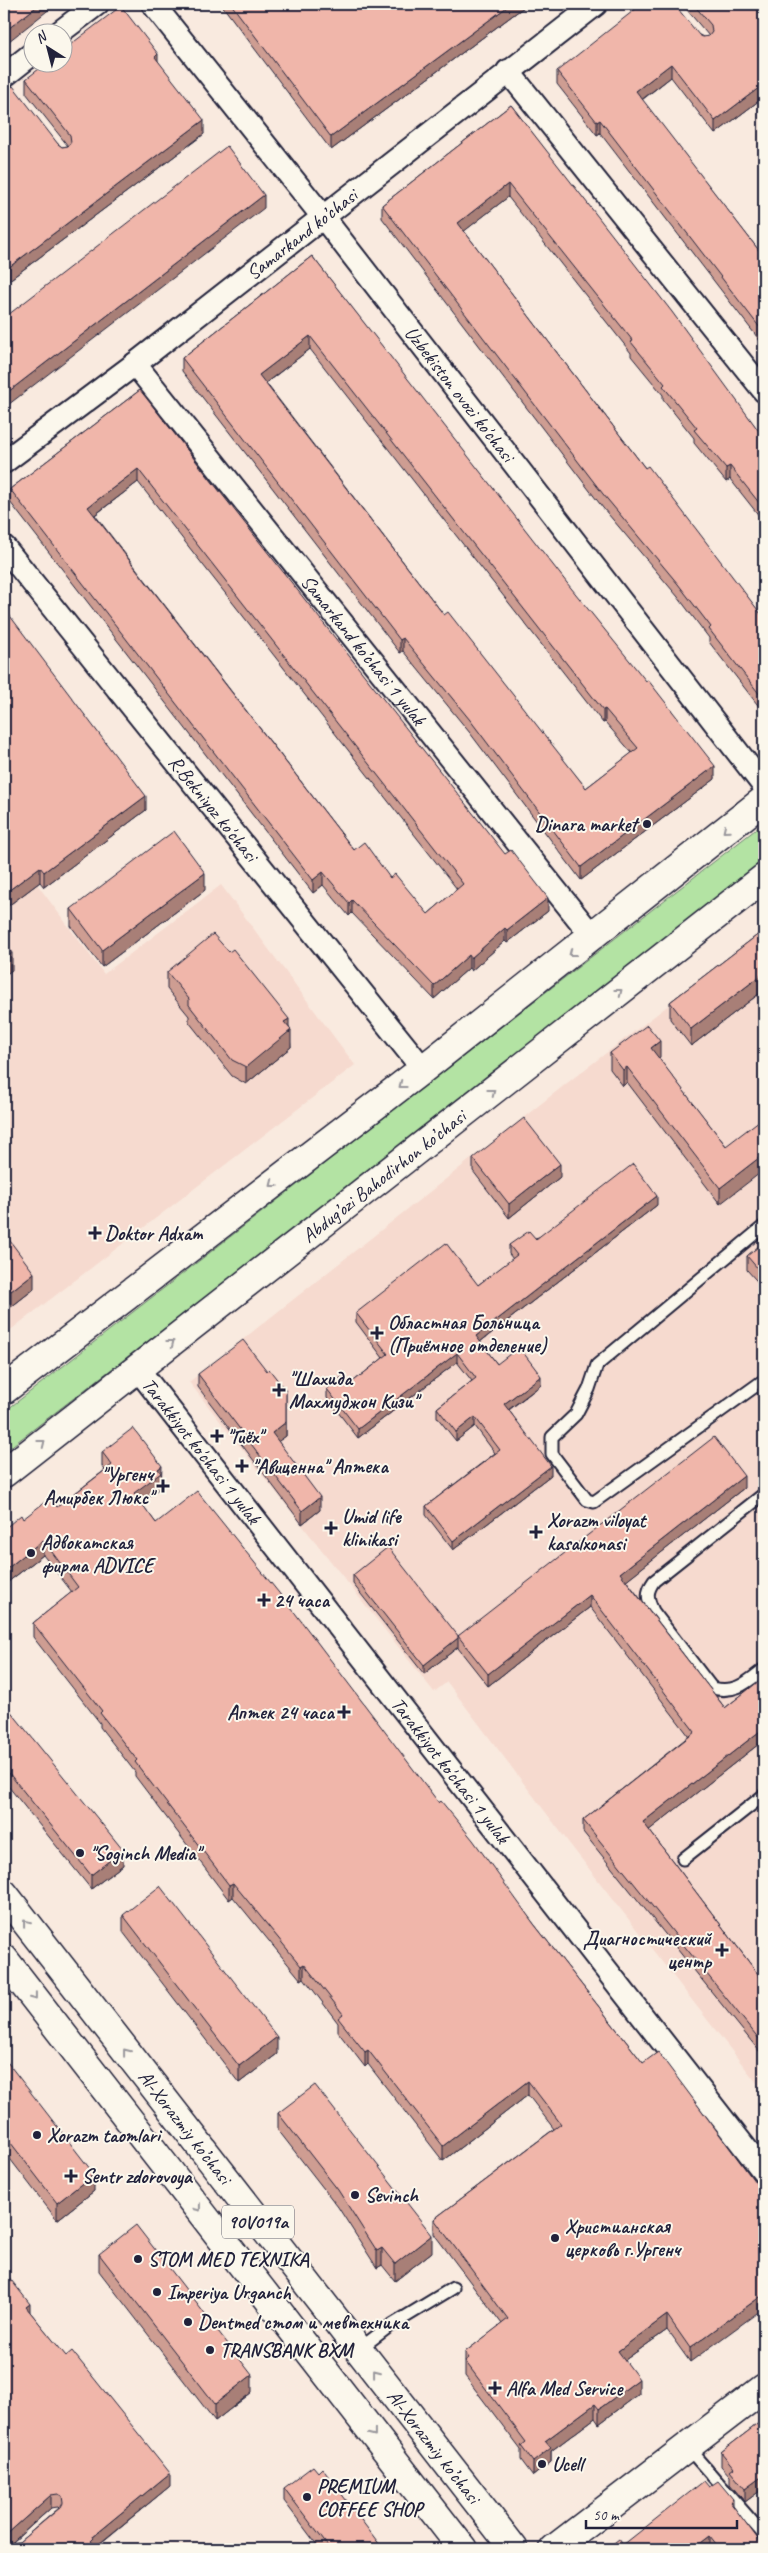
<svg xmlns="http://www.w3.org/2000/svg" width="768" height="2553" font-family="Caveat,sans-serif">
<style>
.built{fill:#f6dacf}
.green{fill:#b3e3a3;stroke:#6a826f}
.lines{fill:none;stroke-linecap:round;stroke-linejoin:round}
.service-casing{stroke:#22223b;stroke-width:15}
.minor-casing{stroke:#22223b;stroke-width:26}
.tertiary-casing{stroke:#22223b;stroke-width:31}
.secondary-casing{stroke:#22223b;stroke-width:31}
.primary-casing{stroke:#22223b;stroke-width:31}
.service{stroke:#fbf7ec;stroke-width:11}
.minor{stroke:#fbf7ec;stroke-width:22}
.tertiary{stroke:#fbf7ec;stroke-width:28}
.secondary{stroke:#fbf7ec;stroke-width:28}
.primary{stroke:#fbf7ec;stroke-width:28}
.wall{fill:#ce9d92;stroke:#22223b;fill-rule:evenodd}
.shaded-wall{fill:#a87f77;stroke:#22223b}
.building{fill:#f0b6aa;stroke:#22223b;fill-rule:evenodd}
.oneway{stroke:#99979c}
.poi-dot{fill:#22223b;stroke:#fbf7ec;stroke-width:2}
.labels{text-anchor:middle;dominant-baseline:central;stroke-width:4;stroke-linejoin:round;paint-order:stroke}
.shield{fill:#fbf7ec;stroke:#636270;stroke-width:1}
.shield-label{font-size:19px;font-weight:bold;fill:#22223b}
.street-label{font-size:20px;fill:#22223b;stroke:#fbf7ec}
.poi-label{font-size:20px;font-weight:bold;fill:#22223b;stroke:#fbf7ec;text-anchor:start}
</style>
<rect width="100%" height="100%" fill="#f9eadf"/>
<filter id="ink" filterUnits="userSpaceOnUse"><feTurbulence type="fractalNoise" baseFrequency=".02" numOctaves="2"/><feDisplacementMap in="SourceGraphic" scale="10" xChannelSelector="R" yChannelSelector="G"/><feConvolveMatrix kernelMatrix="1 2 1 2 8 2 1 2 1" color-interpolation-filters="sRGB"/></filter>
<g filter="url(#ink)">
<!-- built -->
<path class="built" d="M4,840L104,974L221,885L355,1065L4,1335Z
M764,932V2092L572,1847L447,1682L434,1692L189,1382L571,1080Z"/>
<!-- green -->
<path class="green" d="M764,823V866L4,1452V1412Z"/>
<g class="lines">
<defs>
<path id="service" d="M764,1226L597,1365L589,1389L576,1414L552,1437V1454L587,1500L594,1502L764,1380
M764,1494L654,1581C646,1592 647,1598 653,1611L712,1688C735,1694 746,1683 764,1669
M683,1859L764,1795
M358,2350L387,2328L453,2288
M687,2447L764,2535"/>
<g id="minor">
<path id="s1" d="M153,4L323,217L764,786"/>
<path d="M60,32L97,4"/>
<path d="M508,71L764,391"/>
<path d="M4,76L32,54"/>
<path id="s2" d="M135,364L593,937"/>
<path id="s3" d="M4,462L135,364L596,4"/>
<path id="s4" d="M4,547L423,1069"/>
<path id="s5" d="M137,1368L764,2172"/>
</g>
<path id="tertiary" d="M554,2549L764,2388"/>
<g id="secondary">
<path d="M4,1390L423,1069L764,800"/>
<path id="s6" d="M4,1473L764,878"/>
</g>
<g id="primary">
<path id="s7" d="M4,1894L514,2549"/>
<path d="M4,1959L463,2549"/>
</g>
</defs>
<!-- service casing -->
<use href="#service" class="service-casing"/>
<!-- minor casing -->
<use href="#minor" class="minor-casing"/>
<!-- tertiary casing -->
<use href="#tertiary" class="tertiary-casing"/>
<!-- secondary casing -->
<use href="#secondary" class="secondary-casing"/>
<!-- primary casing -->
<use href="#primary" class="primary-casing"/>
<!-- service -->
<use href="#service" class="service"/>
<!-- minor -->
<use href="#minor" class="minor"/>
<!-- tertiary -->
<use href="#tertiary" class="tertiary"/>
<!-- secondary -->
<use href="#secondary" class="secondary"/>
<!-- primary -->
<use href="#primary" class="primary"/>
</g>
<!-- wall -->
<path class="wall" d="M221,4H528L331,150Z
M682,4H764V97L715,134L671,77L642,100L764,257V346L600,133L597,135L557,84V71L699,35L703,37L709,36Z
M158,61L204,134L4,284V93L58,144L62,147L68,146L26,93V79Z
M511,105L764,438V522L730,479L726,482L694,443V438L663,399V395L631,356V353L508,197L464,231L645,468L764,618V713L709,642V638L678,597L603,508L382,218V205Z
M312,256L715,779L581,880L470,733L403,651L400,653L182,371V358ZM310,349L603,723L605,722L632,753L586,788L444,615L266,383Z
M140,390L548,911L507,943L505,941L471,971L469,968L434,999L352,913L349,916L323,885L313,893L10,502V489ZM138,482L457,889L428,914L390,878L354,850L95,515Z
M4,608L146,810L44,887L40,882L4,909Z
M205,890L102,967L71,926V909Z
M764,930V990L691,1046L670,1019V1002Z
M167,972L289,1027L291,1047L246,1084L232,1076L189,1022V1016L167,989Z
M610,1053L660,1057L658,1058L726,1146L720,1204L627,1082L623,1086L610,1069Z
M473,1158L560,1177L509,1218L473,1171Z
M657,1205L480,1342L497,1364L541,1385L509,1410L551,1475L453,1550L426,1515V1506L495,1453L475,1426L456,1441L437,1417V1408L472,1381L457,1362L358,1438L327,1398V1389L350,1384L383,1358L356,1322V1313L478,1285L513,1259L509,1254V1245Z
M4,1233L34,1289L11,1307L4,1297Z
M764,1242V1289L747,1270V1256Z
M267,1371L286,1391V1436L278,1441L320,1510L302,1524L198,1387V1374Z
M764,1384V1406L758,1398V1389Z
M102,1452L162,1480L161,1487L141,1503L156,1523L439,1803L643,2063L764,2194L690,2362L667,2330L625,2360L639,2394L599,2424L595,2418L551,2451V2462L533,2476L521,2460V2450L465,2376V2352L502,2324L434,2234V2219L554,2129L528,2095L443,2161L368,2064L365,2067L338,2032V2023L304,1978L301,1980L233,1897L229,1900L135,1776V1772L100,1727V1723L33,1637V1623L72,1592L43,1555L4,1585V1529L23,1519L57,1507L105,1470L102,1466Z
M744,1488L626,1580L725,1708L764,1677V1740L649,1830L764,1982V2057L583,1832V1820L689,1736L590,1607L488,1686L458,1648V1647L424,1674L353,1584V1575L458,1636Z
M4,1703L123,1865L91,1889L4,1781Z
M123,1915L277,2054L239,2083L123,1932Z
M4,2058L94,2191L57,2220L4,2151Z
M278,2113L432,2252L395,2281L382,2265L377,2268L338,2207L278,2130Z
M99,2254L252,2392L215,2421L99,2271Z
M30,2312L170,2486L96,2547L4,2549ZM58,2507L59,2508L19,2542L12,2543L51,2508Z
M764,2419V2488L745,2502L730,2484V2476L721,2466V2452Z
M709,2487L733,2506L764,2549H606L623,2545Z
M284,2488L383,2549H392H320L284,2501Z"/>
<!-- shaded-wall -->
<path class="shaded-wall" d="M40,4H56L4,45V32Z
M511,4H528L331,150V137Z
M158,54V67L155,57Z
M671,64V77L636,104V91Z
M764,84V97L715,134V121Z
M204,120V134L4,284V271Z
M600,120V133L597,135V122Z
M508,184V197L458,236V223Z
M264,195V208L4,408V395Z
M310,336V349L259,388V375Z
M730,466V479L726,482V468Z
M138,469V482L88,520V507Z
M403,638V651L400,653V640Z
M605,709V722L603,723V710Z
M715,766V779L581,880V867Z
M146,796V810L44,887V872Z
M40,867V882L4,909V894Z
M323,872V885L313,893V880Z
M205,873V890L102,967V950Z
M548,898V911L507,943V930Z
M352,900V913L349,916V903Z
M505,928V941L471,971V958Z
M12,953V970L4,976V959Z
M469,955V968L434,999V986Z
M764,973V990L691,1046V1029Z
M289,1019V1033L291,1030V1047L246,1084V1067L284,1022Z
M660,1041V1057L651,1064V1048Z
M627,1067V1082L623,1086V1070Z
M764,1154V1170L720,1204V1188Z
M560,1164V1177L509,1218V1204Z
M657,1196V1205L476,1345V1336Z
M34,1273V1289L11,1307V1291Z
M457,1353V1362L358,1438V1429Z
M541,1376V1385L504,1413V1404Z
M475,1417V1426L456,1441V1432Z
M286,1422V1436L272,1446V1433Z
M162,1466L161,1487L134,1508V1493L158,1469Z
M551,1466V1475L453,1550V1541Z
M744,1476V1488L620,1585V1573Z
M320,1497V1510L302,1524V1511Z
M43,1540V1555L4,1585V1571Z
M590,1595V1607L488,1686V1674Z
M458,1638V1647L424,1674V1665Z
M764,1728V1740L643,1835V1822Z
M123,1850V1865L91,1889V1875Z
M233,1883V1897L229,1900V1885Z
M304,1964V1978L301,1980V1966Z
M277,2037V2054L239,2083V2066Z
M368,2050V2064L365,2067V2052Z
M528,2081V2095L443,2161V2146Z
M94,2174V2191L57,2220V2203Z
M432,2235V2252L395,2281V2264Z
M382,2248V2265L377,2268V2251Z
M764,2294V2308L690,2362V2348Z
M30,2304V2317L26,2307Z
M667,2315V2330L618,2365V2351Z
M252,2375V2392L215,2421V2404Z
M639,2379V2394L599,2424V2409Z
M595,2404V2418L551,2451V2462L533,2476V2462L545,2441Z
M170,2473V2486L94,2548L91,2541L93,2536Z
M764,2475V2488L745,2502V2489Z
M51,2495V2508L7,2547V2534Z
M733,2499V2511L730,2502Z
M710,2536V2549H693Z"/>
<!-- building -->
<path class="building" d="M4,4H40L4,32Z
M231,4H511L331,137Z
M642,4H674L699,35L703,37L709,36L712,32L711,25L693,4H764V84L715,121L671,64L636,91L764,257V333L600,120L597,122L557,71Z
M121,6L158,54L155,57L204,120L4,271V93L13,86L58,144L62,147L68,146L71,142L70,135L26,79L48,62H62V51Z
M511,105L672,312L764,438V509L730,466L726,468L694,430L697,428L663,386L665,384L631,342L633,341L508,184L458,223L645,468L648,466L764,618V700L709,629L711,627L678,584L603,494L382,205Z
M227,146L264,195L4,395V318Z
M312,256L567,583L646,681L648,680L715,766L581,867L470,720L403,638L400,640L182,358ZM310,336L603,710L605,709L638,748L586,788L448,612L444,615L259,375Z
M140,390L483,826L505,854L511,850L548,898L507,930L505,928L471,958L469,955L434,986L352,900L349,903L323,872L313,880L10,489ZM138,469L463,884L428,914L395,874L390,878L364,842L354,850L88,507Z
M4,608L146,796L44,872L40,867L4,894Z
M174,831L205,873L102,950L71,909Z
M764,930V973L691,1029L670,1002Z
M213,934L229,952L233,949L289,1019L284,1022L291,1030L246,1067L232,1060L189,1005V999L167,972Z
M4,941L12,953L4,959Z
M647,1025L660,1041L651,1048L726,1146L764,1117V1154L720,1188L627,1067L623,1070L610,1053Z
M524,1118L560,1164L509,1204L473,1158Z
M633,1164L657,1196L476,1336L497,1364L519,1347L541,1376L504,1404L551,1466L453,1541L426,1506L500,1450L475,1417L456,1432L437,1408L476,1378L457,1353L358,1429L327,1389L344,1375L350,1384L388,1354L356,1313L446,1243L478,1285L517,1255L509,1245L529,1231L536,1239Z
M4,1233L34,1273L11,1291L4,1281Z
M764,1242V1276L747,1256Z
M243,1340L267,1371L269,1369L286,1391V1422L272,1433L320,1497L302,1511L198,1374Z
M764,1384V1397L758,1389Z
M133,1428L162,1466L158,1469L161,1473L134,1493L156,1523L197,1491L295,1613L439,1803L441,1801L473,1840L534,1924L643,2063L658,2052L764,2194V2294L690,2348L667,2315L618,2351L639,2379L599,2409L595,2404L545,2441L551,2448L533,2462L521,2446L526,2442L465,2361L469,2358L465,2352L508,2319L434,2219L561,2124L528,2081L443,2146L368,2050L365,2052L338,2018L343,2014L304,1964L301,1966L233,1883L229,1885L135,1762L137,1760L100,1713L102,1711L33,1623L78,1587L43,1540L4,1571V1529L21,1515L23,1519L50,1498L57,1507L112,1465L102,1452Z
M714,1437L744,1476L620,1573L725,1708L764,1677V1728L643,1822L764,1982V2045L583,1820L695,1732L590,1595L488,1674L458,1636Z
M388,1547L459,1637L458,1636V1638L424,1665L353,1575Z
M4,1703L123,1850L91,1875L4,1767Z
M160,1886L277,2037L239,2066L123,1915Z
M4,2058L94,2174L57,2203L4,2134Z
M315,2085L432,2235L395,2264L382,2248L377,2251L338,2190L278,2113Z
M136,2225L252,2375L215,2404L99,2254Z
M4,2271L30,2304L26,2307L66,2356L72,2351L170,2473L93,2536L94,2538L91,2541L98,2549H4ZM58,2494L62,2496L63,2503L61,2507L19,2542L12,2543L8,2540L7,2534L51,2495Z
M764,2419V2475L745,2489L730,2471L734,2468L721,2452Z
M313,2466L318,2472L322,2468L383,2549L388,2545L392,2549H330L284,2488Z
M704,2481L709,2487L718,2481L733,2499L730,2502L764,2547V2549H720L710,2536L693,2549H606L619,2539L623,2545Z"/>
<!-- one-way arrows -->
<defs><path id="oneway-chevron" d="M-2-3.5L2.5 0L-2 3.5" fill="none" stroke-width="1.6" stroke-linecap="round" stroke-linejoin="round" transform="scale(1.25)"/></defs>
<g class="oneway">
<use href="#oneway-chevron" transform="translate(726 830) rotate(141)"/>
<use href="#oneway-chevron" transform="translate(572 953) rotate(142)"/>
<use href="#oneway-chevron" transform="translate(619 992) rotate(-38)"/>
<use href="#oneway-chevron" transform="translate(402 1085) rotate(142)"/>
<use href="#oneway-chevron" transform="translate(492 1092) rotate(-38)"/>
<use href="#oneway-chevron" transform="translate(273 1184) rotate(142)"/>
<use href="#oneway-chevron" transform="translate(171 1343) rotate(-38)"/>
<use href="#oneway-chevron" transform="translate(42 1443) rotate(-38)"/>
<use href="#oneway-chevron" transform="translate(26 1923) rotate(-128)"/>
<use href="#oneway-chevron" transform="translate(34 1997) rotate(52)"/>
<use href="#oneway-chevron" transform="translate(126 2052) rotate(-128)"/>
<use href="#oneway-chevron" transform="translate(198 2208) rotate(52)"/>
<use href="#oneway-chevron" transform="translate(376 2373) rotate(-128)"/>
<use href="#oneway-chevron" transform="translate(373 2433) rotate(52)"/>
</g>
</g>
<!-- markers -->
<g class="poi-dot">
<circle cx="647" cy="824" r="5"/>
<path d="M92.5 1225.5h5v5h5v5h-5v5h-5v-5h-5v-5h5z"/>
<path d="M374.5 1325.5h5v5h5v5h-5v5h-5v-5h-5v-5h5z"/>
<path d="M276.5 1382.5h5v5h5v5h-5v5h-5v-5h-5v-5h5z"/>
<path d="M214.5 1428.5h5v5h5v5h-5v5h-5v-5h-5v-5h5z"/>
<path d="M239.5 1458.5h5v5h5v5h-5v5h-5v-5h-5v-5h5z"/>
<path d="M160.5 1478.5h5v5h5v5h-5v5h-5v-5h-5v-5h5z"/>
<path d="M328.5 1520.5h5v5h5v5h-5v5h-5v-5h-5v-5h5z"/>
<path d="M533.5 1524.5h5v5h5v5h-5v5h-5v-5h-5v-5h5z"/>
<circle cx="31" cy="1553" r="5"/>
<path d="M261.5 1592.5h5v5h5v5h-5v5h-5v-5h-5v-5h5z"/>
<path d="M341.5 1704.5h5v5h5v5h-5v5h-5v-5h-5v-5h5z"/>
<circle cx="80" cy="1853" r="5"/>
<path d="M719.5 1942.5h5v5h5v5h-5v5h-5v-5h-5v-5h5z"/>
<circle cx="37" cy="2135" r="5"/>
<path d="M68.5 2168.5h5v5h5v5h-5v5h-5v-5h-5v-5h5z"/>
<circle cx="355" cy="2195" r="5"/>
<circle cx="555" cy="2238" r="5"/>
<circle cx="138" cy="2259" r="5"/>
<circle cx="157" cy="2292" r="5"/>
<circle cx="188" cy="2322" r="5"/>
<circle cx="210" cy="2350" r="5"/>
<path d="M492.5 2380.5h5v5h5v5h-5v5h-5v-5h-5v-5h5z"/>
<circle cx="542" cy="2464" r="5"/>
<circle cx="307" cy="2497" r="5"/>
</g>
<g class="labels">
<!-- shield labels -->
<rect class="shield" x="222" y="2205.5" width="72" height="33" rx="4"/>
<g class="shield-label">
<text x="258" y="2222">90V019a</text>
</g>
<!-- street labels -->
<g class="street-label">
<text stroke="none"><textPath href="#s3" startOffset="375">Samarkand ko’chasi</textPath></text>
<text stroke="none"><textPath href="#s1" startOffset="496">Uzbekiston ovozi ko'chasi</textPath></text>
<text stroke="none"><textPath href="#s2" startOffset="366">Samarkand ko’chasi 1 yulak</textPath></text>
<text stroke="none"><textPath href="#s4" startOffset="335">R.Bekniyoz ko'chasi</textPath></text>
<text stroke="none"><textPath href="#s6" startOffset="482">Abdug’ozi Bahodirhon ko’chasi</textPath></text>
<text stroke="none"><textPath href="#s5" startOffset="105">Tarakkiyot ko'chasi 1 yulak</textPath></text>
<text stroke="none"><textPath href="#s5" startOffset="510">Tarakkiyot ko'chasi 1 yulak</textPath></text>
<text stroke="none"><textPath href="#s7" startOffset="295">Al-Xorazmiy ko’chasi</textPath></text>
<text stroke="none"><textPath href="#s7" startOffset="700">Al-Xorazmiy ko’chasi</textPath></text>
</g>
<!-- poi labels -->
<g class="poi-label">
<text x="637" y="824" text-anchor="end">Dinara market</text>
<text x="105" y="1233">Doktor Adxam</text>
<text x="388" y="1322">Областная Больница<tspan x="388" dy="23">(Приёмное отделение)</tspan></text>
<text x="289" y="1378">"Шахида<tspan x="289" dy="23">Махмуджон Кизи"</tspan></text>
<text x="227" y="1436">"Гиёх"</text>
<text x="252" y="1466">"Авиценна" Аптека</text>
<text x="153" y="1474" text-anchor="end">"Ургенч<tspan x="153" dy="23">Амирбек Люкс"</tspan></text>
<text x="342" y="1516">Umid life<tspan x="342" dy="23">klinikasi</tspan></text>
<text x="547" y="1520">Xorazm viloyat<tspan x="547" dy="23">kasalxonasi</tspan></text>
<text x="41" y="1542">Адвокатская<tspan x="41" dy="23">фирма ADVICE</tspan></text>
<text x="274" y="1600">24 часа</text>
<text x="334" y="1712" text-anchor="end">Аптек 24 часа</text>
<text x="90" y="1853">"Soginch Media"</text>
<text x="711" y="1938" text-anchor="end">Диагностический<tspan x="711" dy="23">центр</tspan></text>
<text x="47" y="2135">Xorazm taomlari</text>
<text x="82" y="2176">Sentr zdorovoya</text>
<text x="365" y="2195">Sevinch</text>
<text x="565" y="2226">Христианская<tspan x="565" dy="23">церковь г.Ургенч</tspan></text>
<text x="148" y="2259">STOM MED TEXNIKA</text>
<text x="167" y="2292">Imperiya Urganch</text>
<text x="198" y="2322">Dentmed стом и мевтехника</text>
<text x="220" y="2350">TRANSBANK BXM</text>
<text x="506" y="2388">Alfa Med Service</text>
<text x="552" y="2464">Ucell</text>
<text x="317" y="2486">PREMIUM<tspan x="317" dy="23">COFFEE SHOP</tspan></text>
</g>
</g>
<!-- margin -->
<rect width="768" height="2553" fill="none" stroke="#fbf7ec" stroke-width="20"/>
<rect x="10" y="10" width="748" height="2533" fill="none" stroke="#22223b" stroke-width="2" filter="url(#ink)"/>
<!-- north arrow -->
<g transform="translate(48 48) rotate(324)"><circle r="24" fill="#fbf7ec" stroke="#a4a2a5"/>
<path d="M0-4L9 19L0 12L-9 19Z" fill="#22223b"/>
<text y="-8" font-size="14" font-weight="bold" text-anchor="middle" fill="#22223b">N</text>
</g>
<!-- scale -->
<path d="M586 2520v8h151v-8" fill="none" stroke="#22223b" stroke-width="2.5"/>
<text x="593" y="2520" font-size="15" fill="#22223b" stroke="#fbf7ec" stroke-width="4" paint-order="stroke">50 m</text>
</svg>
